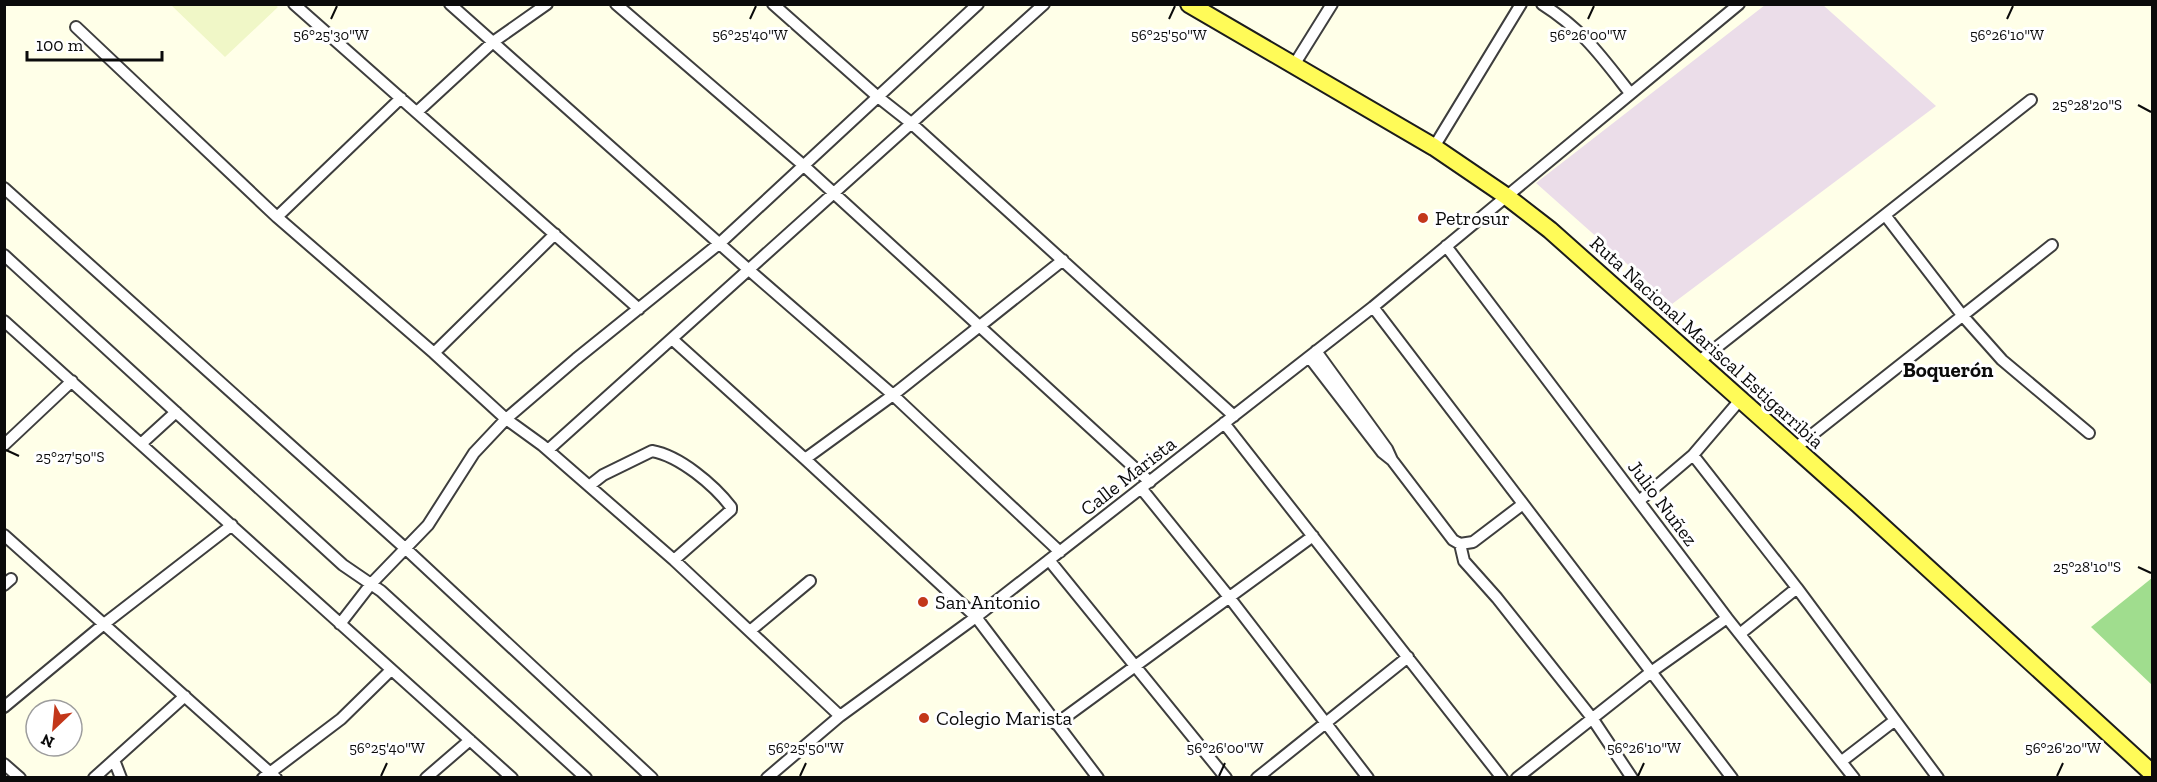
<svg xmlns="http://www.w3.org/2000/svg" width="2157" height="782" font-family="'Zilla Slab',serif">
<style>
.industrial{fill:#ebdde9}
.farmland{fill:#f0f7c7}
.forest{fill:#a0dd8e}
.lines{fill:none;stroke-linecap:round;stroke-linejoin:round}
.minor-casing{stroke:#3e3e3e;stroke-width:14}
.primary-casing{stroke:#1c1c1c;stroke-width:20}
.minor{stroke:#fff;stroke-width:10}
.primary{stroke:#fffb58;stroke-width:16}
.ticks{fill:none;stroke:#0b0b0b;stroke-width:2}
.poi-dot{fill:#c3371a;stroke:#fff;stroke-width:2}
.labels{text-anchor:middle;dominant-baseline:central;stroke-width:6;stroke-linejoin:round;paint-order:stroke}
.poi-label{font-size:20px;fill:#0b0b0b;stroke:#fff;text-anchor:start}
.street-label{font-size:20px;fill:#0b0b0b;stroke:#fff}
.neighbourhood-label{font-size:21px;font-weight:bold;fill:#0b0b0b;stroke:#fff}
.ticks-label{font-size:15px;text-anchor:middle;fill:#0b0b0b;stroke:#fff;stroke-width:6;stroke-linejoin:round;paint-order:stroke}
</style>
<rect width="100%" height="100%" fill="#ffffe8"/>
<!-- industrial -->
<path class="industrial" d="M1765,5H1823L1936,106L1672,304L1536,183Z"/>
<!-- farmland -->
<path class="farmland" d="M275,5L278,7L225,57L171,5Z"/>
<!-- forest -->
<path class="forest" d="M2152,578V685L2091,627Z"/>
<g class="lines">
<defs>
<path id="minor" d="M294,4L639,309
M450,4L749,270L893,395L1060,552
M616,4L803,165L1150,482
M773,4L878,97L911,123L1234,416
M1542,4C1583,30 1601,56 1630,93
M76,27L277,217L434,353L506,419L542,445L674,560L840,716
M1294,65L1332,4
M417,112L493,42L547,4
M1434,147L1521,4
M4,188L406,549L652,778
M1885,215L1962,315L2002,360L2089,433
M277,217L401,98
M1446,246L1727,618L1854,778
M4,255L343,565L381,591L586,778
M1373,307L1732,778
M4,321L512,778
M672,339L805,459L976,617L1098,778
M434,353L555,234
M1309,357L1382,452L1392,460L1387,449L1316,351
M1698,362L2031,100
M1224,423L1502,778
M142,443L176,412
M4,445L72,381
M1794,449L2052,245
M548,450L1044,4
M1693,455L1797,588L1938,778
M805,459L893,395L1063,260
M1392,460L1453,540L1460,544L1473,542L1523,504
M589,486L603,475L652,451C680,456 714,485 731,507V510L674,560
M1141,488L1229,597L1368,778
M1639,501L1693,455L1740,400
M4,535L276,778
M1460,544L1464,561L1497,598L1592,718L1632,778
M1049,560L1226,778
M4,585L11,579
M340,624L371,584L428,525L474,453L506,419L576,359L720,243L978,4
M750,631L810,581
M1741,633L1797,588
M4,707L104,624L232,525
M1056,724L1313,536
M114,760L121,778
M1842,761L1894,721
M4,764L20,778
M94,778L185,696
M263,778L341,719L391,670
M426,778L470,740
M767,778L840,716L976,617L1373,307L1739,4
M1257,778L1408,657
M1517,778L1651,672L1727,618"/>
<path id="primary" d="M1189,4L1434,147L1506,196L1550,230L1859,505L2152,773"/>
</defs>
<!-- minor casing -->
<use href="#minor" class="minor-casing"/>
<!-- primary casing -->
<use href="#primary" class="primary-casing"/>
<!-- minor -->
<use href="#minor" class="minor"/>
<!-- primary -->
<use href="#primary" class="primary"/>
</g>
<!-- ticks -->
<path class="ticks" d="M331,19L337,6M750,19L756,6M1169,19L1175,6M1588,19L1594,6M2007,19L2013,6M2138,105L2151,112M6,450L19,456M2138,567L2151,573M381,776L387,763M800,776L806,763M1219,776L1225,763M1638,776L1644,763M2057,776L2063,763"/>
<!-- markers -->
<g class="poi-dot">
<circle cx="1423" cy="218" r="6"/>
<circle cx="923" cy="602" r="6"/>
<circle cx="924" cy="718" r="6"/>
</g>
<g class="labels">
<!-- poi labels -->
<g class="poi-label">
<text x="1435" y="218">Petrosur</text>
<text x="935" y="602">San Antonio</text>
<text x="936" y="718">Colegio Marista</text>
</g>
<!-- street labels -->
<g class="street-label">
<text transform="translate(1707 342) rotate(42)">Ruta Nacional Mariscal Estigarribia</text>
<text transform="translate(1128 476) rotate(-38)">Calle Marista</text>
<text transform="translate(1663 503) rotate(53)">Julio Nuñez</text>
</g>
<!-- neighbourhood labels -->
<g class="neighbourhood-label">
<text x="1948" y="369">Boquerón</text>
</g>
</g>
<g class="ticks-label">
<text x="331" y="40">56°25'30"W</text>
<text x="750" y="40">56°25'40"W</text>
<text x="1169" y="40">56°25'50"W</text>
<text x="1588" y="40">56°26'00"W</text>
<text x="2007" y="40">56°26'10"W</text>
<text x="2087" y="110">25°28'20"S</text>
<text x="70" y="462">25°27'50"S</text>
<text x="2087" y="572">25°28'10"S</text>
<text x="387" y="753">56°25'40"W</text>
<text x="806" y="753">56°25'50"W</text>
<text x="1225" y="753">56°26'00"W</text>
<text x="1644" y="753">56°26'10"W</text>
<text x="2063" y="753">56°26'20"W</text>
</g>
<!-- border -->
<rect width="2157" height="782" fill="none" stroke="#0b0b0b" stroke-width="12"/>
<!-- north arrow -->
<g transform="translate(54 728) rotate(206)"><circle r="28" fill="#ffffff" stroke="#9d9d9d" stroke-width="1.5"/>
<path d="M0-4.5L10 22L0 15L-10 22Z" fill="#c3371a"/>
<text y="-9" font-size="16" font-weight="bold" text-anchor="middle" fill="#0b0b0b">N</text>
</g>
<!-- scale -->
<path d="M27 51v9h135v-9" fill="none" stroke="#0b0b0b" stroke-width="3"/>
<text x="36" y="51" font-size="18" fill="#0b0b0b" stroke="#ffffff" stroke-width="4.5" paint-order="stroke">100 m</text>
</svg>
